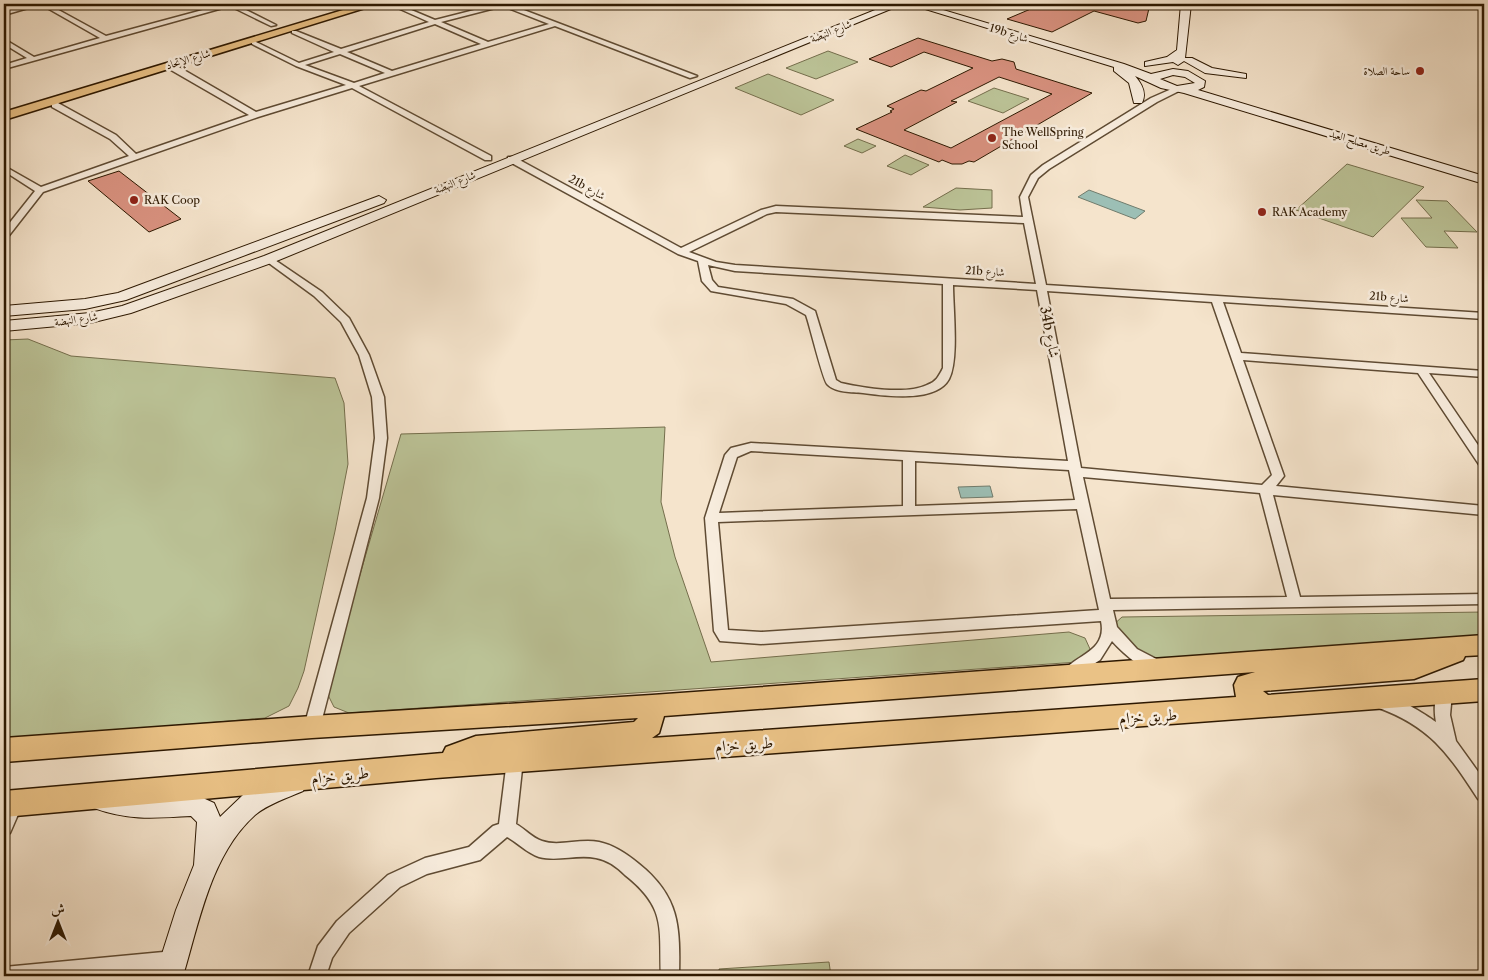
<svg xmlns="http://www.w3.org/2000/svg" width="1488" height="980" font-family="'Libre Caslon Text',Amiri,serif">
<style>
.green{fill:#bcc498;stroke:#746e4c}
.water{fill:#9cbfb5;stroke:#707c6d}
.building{fill:#d99280;stroke:#2d1800;fill-rule:evenodd}
.lines{fill:none;stroke-linecap:round;stroke-linejoin:round}
.street-casing{stroke:#5f4b33;stroke-width:3}
.secondary-casing{stroke:#2d1800;stroke-width:2}
.primary-casing{stroke:#2d1800;stroke-width:3}
.street{fill:#f8edde;fill-rule:evenodd}
.secondary{fill:#f8edde;fill-rule:evenodd}
.primary{fill:#eac286;fill-rule:evenodd}
.poi-dot{fill:#8f2418;stroke:#f8edde;stroke-width:2}
.labels{text-anchor:middle;dominant-baseline:central;stroke-width:5;stroke-linejoin:round;paint-order:stroke}
.far-street-label{font-size:11px;fill:#2d1800;stroke:#f8edde}
.far-poi-label{font-size:11px;fill:#2d1800;stroke:#f8edde;text-anchor:start}
.street-label{font-size:14px;fill:#2d1800;stroke:#f8edde}
.near-street-label{font-size:16px;fill:#2d1800;stroke:#f8edde}
</style>
<rect width="100%" height="100%" fill="#f5e4cc"/>
<filter id="stains"><feTurbulence type="fractalNoise" baseFrequency=".004" numOctaves="4"/><feColorMatrix values="0 0 0 0 .2 0 0 0 0 .09 0 0 0 0 .02 0 0 0 .5 -.17"/></filter>
<radialGradient id="worn" r=".72"><stop offset=".6" stop-color="#630" stop-opacity="0"/><stop offset="1" stop-color="#630" stop-opacity=".3"/></radialGradient>
<!-- green -->
<path class="green" d="M828,51L858,62L816,79L786,68Z
M768,74L834,100L801,115L735,88Z
M994,88L1029,99L1003,113L968,101Z
M858,139L876,146L862,153L844,146Z
M905,155L929,165L911,175L887,166Z
M1347,164L1424,187L1373,237L1296,210Z
M956,188L992,190V208L960,210L923,207Z
M1416,200L1447,201L1477,232L1444,231L1458,248L1426,247L1401,218H1432Z
M28,339L71,356L335,378L344,403L348,464L335,531L304,671L298,688L289,706L265,718L4,740V340Z
M665,427L661,502L675,557L711,662L1069,632L1085,638L1090,649L1078,662L349,713L334,707L326,691L401,434Z
M1484,612V635L1137,660L1112,641L1113,625L1122,617Z
M829,962L831,976H720L719,969Z"/>
<!-- water -->
<path class="water" d="M1089,190L1145,211L1135,219L1078,197Z
M990,486L993,497L961,498L958,487Z"/>
<!-- building -->
<path class="building" d="M1033,4H1150L1146,21L1138,23L1094,11L1052,32L1007,19L1033,8Z
M918,38L992,61L1002,59L1014,62L1016,69L1092,93L974,162L969,161L962,164H952L942,160L939,162L856,129L892,112L890,111L894,109L887,106L921,90L926,91L973,68L924,52L891,67L869,59ZM999,77L1052,94L951,148L904,130L957,102L951,101Z
M119,171L181,219L149,232L88,181Z"/>
<g class="lines">
<defs>
<path id="street" d="M33,4H42L4,15V11Z
M225,4H234L276,25L271,26L230,6L4,69V65L27,58L4,44V39L34,57L100,38L49,9V7H53L106,36Z
M389,4H397L435,20L498,4H508L697,76L690,78L555,26L359,86L491,156V160H485L352,88L258,117L43,192L7,238L4,239V230L35,191L4,171V166L41,187L129,156L110,139L52,107V103H58L116,135L136,154L249,115L171,70V66H177L256,112L346,85L296,66L252,44V42H256L299,63L334,52L292,33V31H296L341,49L429,22ZM503,6L549,24L488,42L441,22ZM435,24L481,44L392,71L347,52ZM340,54L385,73L354,83L305,65Z
M1176,87L1183,89L1157,102L1049,169L1038,178L1028,197L1046,285L1484,313V319L1223,302L1241,353L1484,371V377L1429,373L1484,454V467L1480,466L1418,373L1243,360L1284,476L1276,486L1484,506V515L1273,495L1300,597L1484,594V604L1113,610L1117,627L1137,649L1164,663L1166,667L1164,671C1148,677 1122,652 1112,641L1100,660L1070,679L1065,677L1063,673C1072,655 1108,653 1101,621L761,644L720,641L714,631L705,518L725,455L731,448L751,443L1068,461L1037,290L953,285C953,308 959,360 949,379C936,403 885,396 863,393C852,392 835,393 827,384C822,377 810,326 806,315L786,304L711,291L702,281L698,261L678,254L508,161V157H514L681,248L761,210L776,206L1023,217L1020,197L1031,175L1043,165L1151,98ZM776,212L1024,223L1036,284L735,265L716,262L689,252L767,214ZM708,265L735,271L943,284V368C939,376 936,382 927,385C906,395 863,388 841,383L836,380L815,311L793,299L718,287L712,280ZM1047,291L1212,302L1272,475L1262,485L1081,468ZM751,451L903,460V506L719,513L737,457ZM915,461L1069,470L1075,500L915,506ZM1083,477L1260,493L1287,597L1110,599ZM1077,509L1099,610L761,632L728,630L718,522Z
M269,256L322,292L349,318L369,355L384,397L387,438L379,498L320,727L317,732L312,734L307,732L304,727L367,498L375,438L372,397L359,355L341,322L314,296L266,261V257Z
M1444,687L1449,689L1452,693L1450,715L1456,741L1484,780V801L1478,799C1448,753 1430,726 1376,707L1373,702L1376,697C1391,692 1423,713 1436,722C1434,712 1434,698 1439,689Z
M515,753L521,755L523,760L516,824C525,829 532,838 542,841C559,847 580,838 599,842C614,845 627,854 639,864C680,897 680,927 679,976H661C659,928 667,908 625,875C617,867 608,860 596,858C577,854 558,862 539,857C527,853 518,843 507,837L480,860L427,874L400,887L349,933L332,958L326,976H308L318,946L337,921L388,875L425,858L469,847L493,826L499,824L507,760L509,755Z
M15,795L21,798L23,803L10,833L4,835V809L9,798Z
M174,951L181,953L183,960L181,967L174,969L100,976H4V967Z"/>
<path id="secondary" d="M890,4H903L274,262L131,313L90,323L4,331V321L90,313L122,306L264,256Z
M909,4H923L1124,64L1151,74L1173,69L1188,71L1205,81L1204,87L1198,90L1484,176V184L1184,93L1161,88L1135,76C1142,84 1147,93 1142,103H1134L1129,83L1114,71V67ZM1173,75L1185,77L1195,83L1177,86L1160,79Z
M1181,4H1191L1185,58H1192L1212,68L1246,74V78L1205,73L1184,61L1178,65L1173,62L1145,66V62L1167,57L1177,50Z
M379,196L386,200L384,203L126,300L85,309L4,316V306L85,299L118,293Z
M294,772L303,775L306,783L303,791C287,798 268,804 255,815C211,854 199,923 183,976H155L176,910L194,865L197,822L191,816C155,818 130,821 94,808L91,800L94,792L103,789L129,796L194,794L214,803L220,817L243,795Z"/>
<path id="primary" d="M363,4H378L4,120V112Z
M1484,635V655L1465,656L1463,660L1414,679L1263,691L1268,695L1484,679V701L436,778L4,817V791L443,753L446,747L476,736L634,722L638,718L312,738L4,762V738L312,716L652,695ZM1255,672L1238,677L1234,685L1236,697L652,738L659,733L664,716Z"/>
</defs>
<!-- street casing -->
<use href="#street" class="street-casing"/>
<!-- secondary casing -->
<use href="#secondary" class="secondary-casing"/>
<!-- primary casing -->
<use href="#primary" class="primary-casing"/>
<!-- street -->
<use href="#street" class="street"/>
<!-- secondary -->
<use href="#secondary" class="secondary"/>
<!-- primary -->
<use href="#primary" class="primary"/>
</g>
<!-- markers -->
<g class="poi-dot">
<circle cx="1420" cy="71" r="5"/>
<circle cx="992" cy="138" r="5"/>
<circle cx="134" cy="200" r="5"/>
<circle cx="1262" cy="212" r="5"/>
</g>
<g class="labels">
<!-- far-street labels -->
<g class="far-street-label">
<text transform="translate(831 31) rotate(-22)">شارع النهضة</text>
<text transform="translate(1009 33) rotate(17)">19b شارع</text>
<text transform="translate(188 59) rotate(-17)">شارع الإتحاد</text>
<text transform="translate(1360 142) rotate(17)">طريق مصلح العيد</text>
<text transform="translate(455 182) rotate(-22)">شارع النهضة</text>
<text transform="translate(587 187) rotate(29)">21b شارع</text>
<text transform="translate(985 271) rotate(3)">21b شارع</text>
<text transform="translate(1389 297) rotate(4)">21b شارع</text>
<text transform="translate(76 319) rotate(-8)">شارع النهضة</text>
</g>
<!-- far-poi labels -->
<g class="far-poi-label">
<text x="1410" y="71" text-anchor="end">ساحة الصلاة</text>
<text x="1002" y="132">The WellSpring<tspan x="1002" dy="13">School</tspan></text>
<text x="144" y="200">RAK Coop</text>
<text x="1272" y="212">RAK Academy</text>
</g>
<!-- street labels -->
<g class="street-label">
<text transform="translate(1050 332) rotate(79)">34b شارع</text>
</g>
<!-- near-street labels -->
<g class="near-street-label">
<text transform="translate(1148 716) rotate(-4)">طريق خزام</text>
<text transform="translate(744 744) rotate(-4)">طريق خزام</text>
<text transform="translate(340 775) rotate(-6)">طريق خزام</text>
</g>
</g>
<!-- margin -->
<rect width="1488" height="980" fill="none" stroke="#f5e4cc" stroke-width="20"/>
<rect x="5" y="5" width="1478" height="970" fill="none" stroke="#2d1800" stroke-width="2.5"/>
<rect x="10" y="10" width="1468" height="960" fill="none" stroke="#2d1800"/>
<!-- north arrow -->
<g transform="translate(58 922)" stroke="#f8edde" stroke-width="4" paint-order="stroke">
<path d="M0-4L9 19L0 12L-9 19Z" fill="#2d1800"/>
<text y="-8" font-size="14" font-weight="bold" text-anchor="middle" fill="#2d1800">ش</text>
</g>
<rect width="100%" height="100%" filter="url(#stains)"/>
<rect width="100%" height="100%" fill="url(#worn)"/>
</svg>
